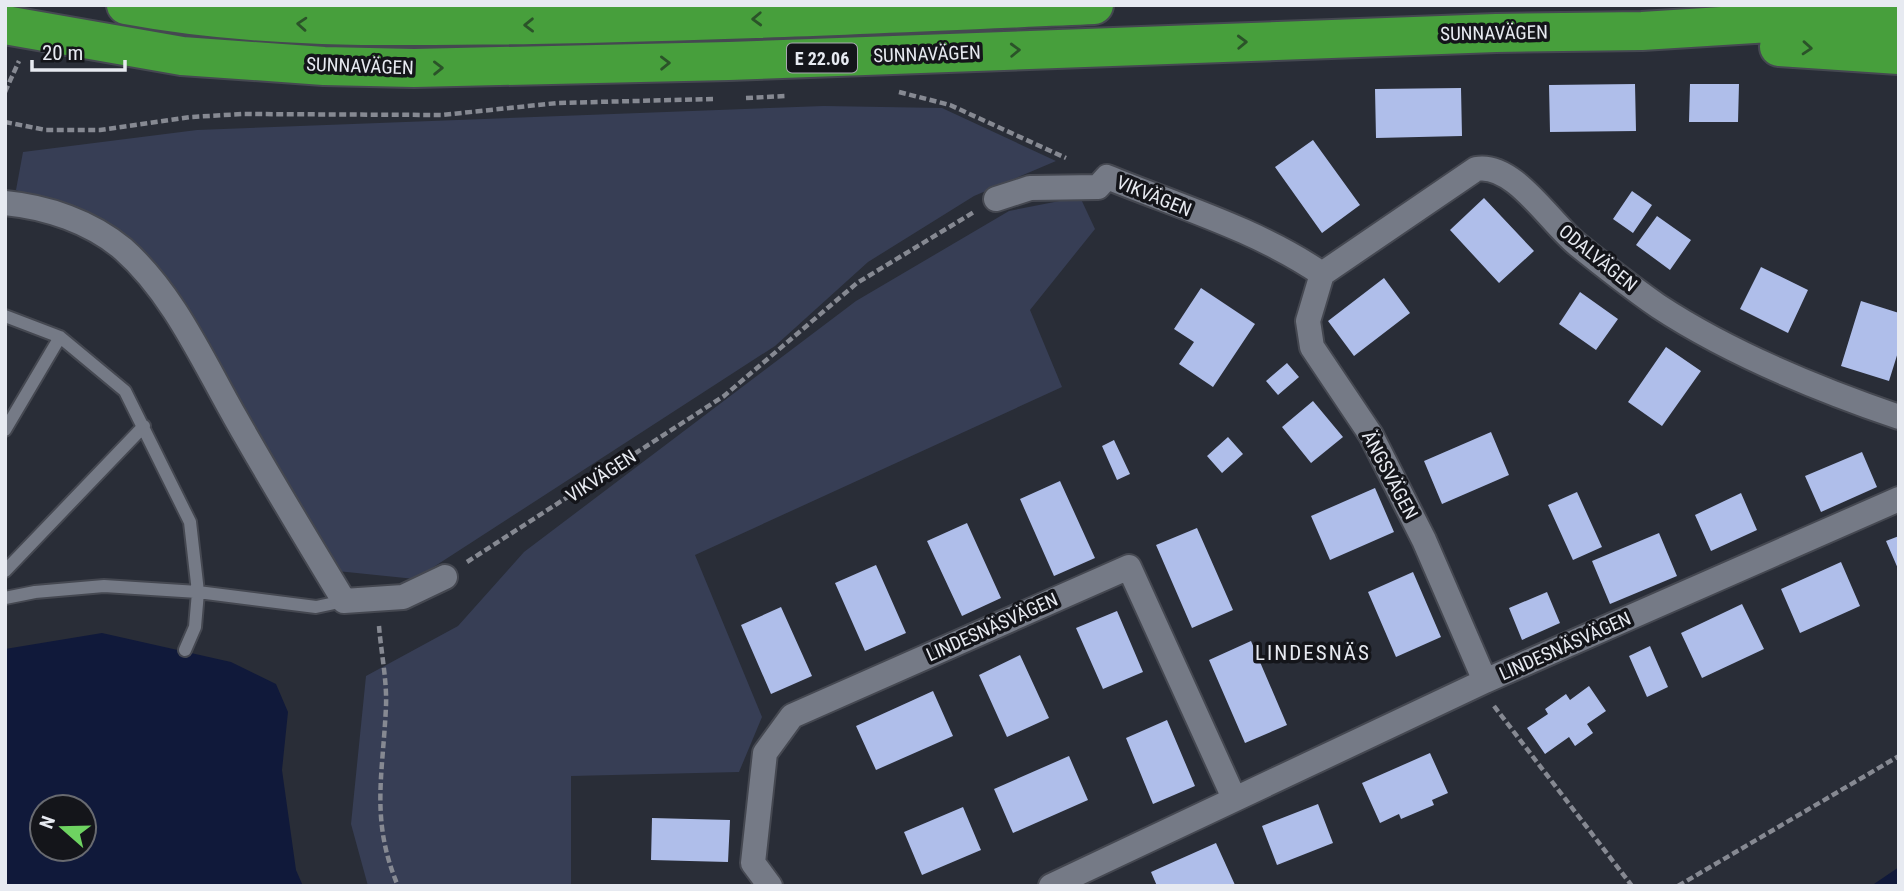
<svg xmlns="http://www.w3.org/2000/svg" width="1904" height="891" font-family="'Roboto Condensed',sans-serif">
<style>
.green{fill:#373e55}
.water{fill:#10193a;fill-rule:evenodd}
.building{fill:#afbeea}
.lines{fill:none;stroke-linecap:round;stroke-linejoin:round}
.lane-casing{stroke:#454851;stroke-width:16}
.street-casing{stroke:#454851;stroke-width:28}
.highway-casing{stroke:#454851;stroke-width:42}
.path{stroke:#868992;stroke-width:4.5;stroke-dasharray:7 3.5;stroke-linecap:butt}
.lane{stroke:#757a86;stroke-width:12}
.street{stroke:#757a86;stroke-width:24}
.highway{stroke:#479f3c;stroke-width:38}
.oneway{stroke:#2b5329}
.labels{text-anchor:middle;dominant-baseline:central;stroke-width:7;stroke-linejoin:round;paint-order:stroke}
.shield{fill:#14151a;stroke:#a8aab0;stroke-width:2}
.shield-label{font-size:18px;font-weight:bold;fill:#e7eaf1}
.street-label{font-size:19px;fill:#e7eaf1;stroke:#14151a}
.neighbourhood-label{font-size:21px;letter-spacing:2px;fill:#e7eaf1;stroke:#14151a}
</style>
<rect width="100%" height="100%" fill="#292d37"/>
<!-- green -->
<path class="green" d="M824,106L942,108L1056,161L974,196L868,262L775,346L415,579L337,571L188,309L116,229L16,190L23,152L197,130Z
M1080,197L1095,229L1030,310L1062,387L695,555L762,717L739,772L571,776V886H368L351,824L366,676L458,626L524,552L856,301L1009,211Z"/>
<!-- water -->
<path class="water" d="M102,633L231,662L276,684L288,712L282,770L296,870L303,886H5V649ZM42,807H84V849H42Z
M1899,867V886H1871Z"/>
<!-- building -->
<path class="building" d="M1635,84L1636,131L1550,132L1549,85Z
M1690,84H1739L1738,122H1689Z
M1461,88L1462,136L1376,138L1375,89Z
M1313,140L1360,205L1322,233L1275,167Z
M1632,191L1652,205L1633,233L1613,219Z
M1484,198L1534,251L1499,283L1450,230Z
M1657,216L1691,240L1670,270L1636,245Z
M1761,267L1808,290L1788,333L1740,309Z
M1384,278L1410,313L1354,356L1328,321Z
M1201,288L1255,324L1213,387L1179,364L1194,342L1174,329Z
M1580,292L1618,319L1596,350L1559,324Z
M1861,301L1899,313V349L1889,381L1841,366Z
M1666,347L1701,371L1662,426L1628,402Z
M1287,363L1299,377L1278,395L1266,381Z
M1313,401L1343,437L1311,463L1282,427Z
M1491,432L1509,475L1442,504L1424,461Z
M1228,437L1243,454L1222,473L1207,456Z
M1114,440L1130,474L1117,480L1102,446Z
M1862,452L1877,487L1821,512L1805,476Z
M1060,481L1095,558L1054,576L1020,499Z
M1375,488L1394,532L1330,560L1311,516Z
M1577,492L1602,547L1573,560L1548,505Z
M1741,493L1757,530L1711,551L1695,515Z
M967,523L1001,598L962,616L927,541Z
M1197,528L1233,610L1192,628L1156,545Z
M1659,533L1677,576L1610,604L1592,561Z
M1899,536V571L1886,541Z
M1841,562L1860,606L1800,633L1781,589Z
M876,565L906,633L865,651L835,583Z
M1413,572L1441,637L1396,657L1368,592Z
M1547,592L1560,623L1522,640L1509,608Z
M1742,604L1764,649L1702,678L1681,633Z
M781,607L812,676L771,694L741,625Z
M1117,611L1143,672L1103,689L1076,628Z
M1251,641L1287,725L1245,743L1209,660Z
M1650,646L1668,687L1647,697L1629,656Z
M1020,655L1049,718L1007,737L979,675Z
M1589,686L1606,711L1587,724L1593,733L1575,746L1569,737L1545,754L1527,728L1548,714L1545,709L1566,694L1570,700Z
M933,691L953,736L876,770L856,726Z
M1167,720L1195,786L1153,804L1126,738Z
M1430,753L1448,793L1432,800L1434,805L1401,819L1399,814L1380,823L1362,783Z
M1069,756L1088,800L1013,833L994,789Z
M1318,804L1333,843L1277,865L1262,826Z
M963,807L981,850L922,875L904,832Z
M652,818L730,820L728,862L651,860Z
M1216,843L1235,885L1157,886L1151,872Z"/>
<g class="lines">
<defs>
<path id="lane" d="M5,316L60,337L125,391L190,522L198,592L195,627L185,650
M5,430L60,337
M5,571L144,426
M5,598L35,592L104,586L198,592L316,607L344,601"/>
<path id="street" d="M996,199L1030,188L1098,187L1107,177C1178,206 1258,230 1322,274
M5,203C47,207 91,222 123,249C173,293 203,361 235,417C270,479 307,540 344,601L403,597L445,577
M1485,681L1424,540L1371,435L1312,347L1308,321L1322,274L1476,169C1514,162 1550,223 1578,245C1604,266 1631,287 1658,306C1731,354 1817,389 1899,417
M770,886L753,863L765,753L792,716L1129,567L1234,798
M1051,886L1485,681L1899,499"/>
<path id="highway" d="M126,5C260,30 398,27 533,25C720,22 907,13 1094,5
M5,25L182,56L324,66L414,68L729,61L1496,33L1642,31L1770,23L1899,26
M1779,47L1899,55"/>
</defs>
<!-- lane casing -->
<use href="#lane" class="lane-casing"/>
<!-- street casing -->
<use href="#street" class="street-casing"/>
<!-- highway casing -->
<use href="#highway" class="highway-casing"/>
<!-- path -->
<path class="path" d="M5,92L19,61
M899,92L950,105L1066,158
M746,98L786,96
M5,122L46,130H100L191,117L242,114L442,115L557,103L713,99
M467,562L724,396L857,283L974,212
M379,626C381,652 387,680 386,706C383,775 370,820 398,886
M1494,706L1632,886
M1678,886L1899,756"/>
<!-- lane -->
<use href="#lane" class="lane"/>
<!-- street -->
<use href="#street" class="street"/>
<!-- highway -->
<use href="#highway" class="highway"/>
</g>
<!-- one-way arrows -->
<defs><path id="oneway-chevron" d="M-2-3.5L2.5 0L-2 3.5" fill="none" stroke-width="1.6" stroke-linecap="round" stroke-linejoin="round" transform="scale(1.75)"/></defs>
<g class="oneway">
<use href="#oneway-chevron" transform="translate(757 19) rotate(178)"/>
<use href="#oneway-chevron" transform="translate(302 24) rotate(-176)"/>
<use href="#oneway-chevron" transform="translate(529 25) rotate(179)"/>
<use href="#oneway-chevron" transform="translate(1242 42) rotate(-2)"/>
<use href="#oneway-chevron" transform="translate(1807 48) rotate(4)"/>
<use href="#oneway-chevron" transform="translate(1015 50) rotate(-2)"/>
<use href="#oneway-chevron" transform="translate(665 63) rotate(-1)"/>
<use href="#oneway-chevron" transform="translate(438 68) rotate(-1)"/>
</g>
<g class="labels">
<!-- shield labels -->
<rect class="shield" x="787" y="43.5" width="70" height="29" rx="5"/>
<g class="shield-label">
<text x="822" y="58">E 22.06</text>
</g>
<!-- street labels -->
<g class="street-label">
<text transform="translate(1494 33) rotate(-1)">SUNNAVÄGEN</text>
<text transform="translate(927 54) rotate(-2)">SUNNAVÄGEN</text>
<text transform="translate(360 66) rotate(2)">SUNNAVÄGEN</text>
<text transform="translate(1154 196) rotate(22)">VIKVÄGEN</text>
<text transform="translate(1598 258) rotate(39)">ODALVÄGEN</text>
<text transform="translate(1390 475) rotate(62)">ÄNGSVÄGEN</text>
<text transform="translate(601 476) rotate(-33)">VIKVÄGEN</text>
<text transform="translate(992 627) rotate(-24)">LINDESNÄSVÄGEN</text>
<text transform="translate(1565 646) rotate(-24)">LINDESNÄSVÄGEN</text>
</g>
<!-- neighbourhood labels -->
<g class="neighbourhood-label">
<text x="1313" y="653">LINDESNÄS</text>
</g>
</g>
<!-- border -->
<rect width="1904" height="891" fill="none" stroke="#e7eaf1" stroke-width="14"/>
<!-- north arrow -->
<g transform="translate(63 828) rotate(290)"><circle r="33" fill="#14151a" stroke="#686a70" stroke-width="2"/>
<path d="M0-5L12 26L0 18L-12 26Z" fill="#6ed361"/>
<text y="-10" font-size="19" font-weight="bold" text-anchor="middle" fill="#e7eaf1">N</text>
</g>
<!-- scale -->
<path d="M32 60v10h93v-10" fill="none" stroke="#e7eaf1" stroke-width="3.5"/>
<text x="42" y="60" font-size="21" fill="#e7eaf1" stroke="#14151a" stroke-width="5" paint-order="stroke">20 m</text>
</svg>
